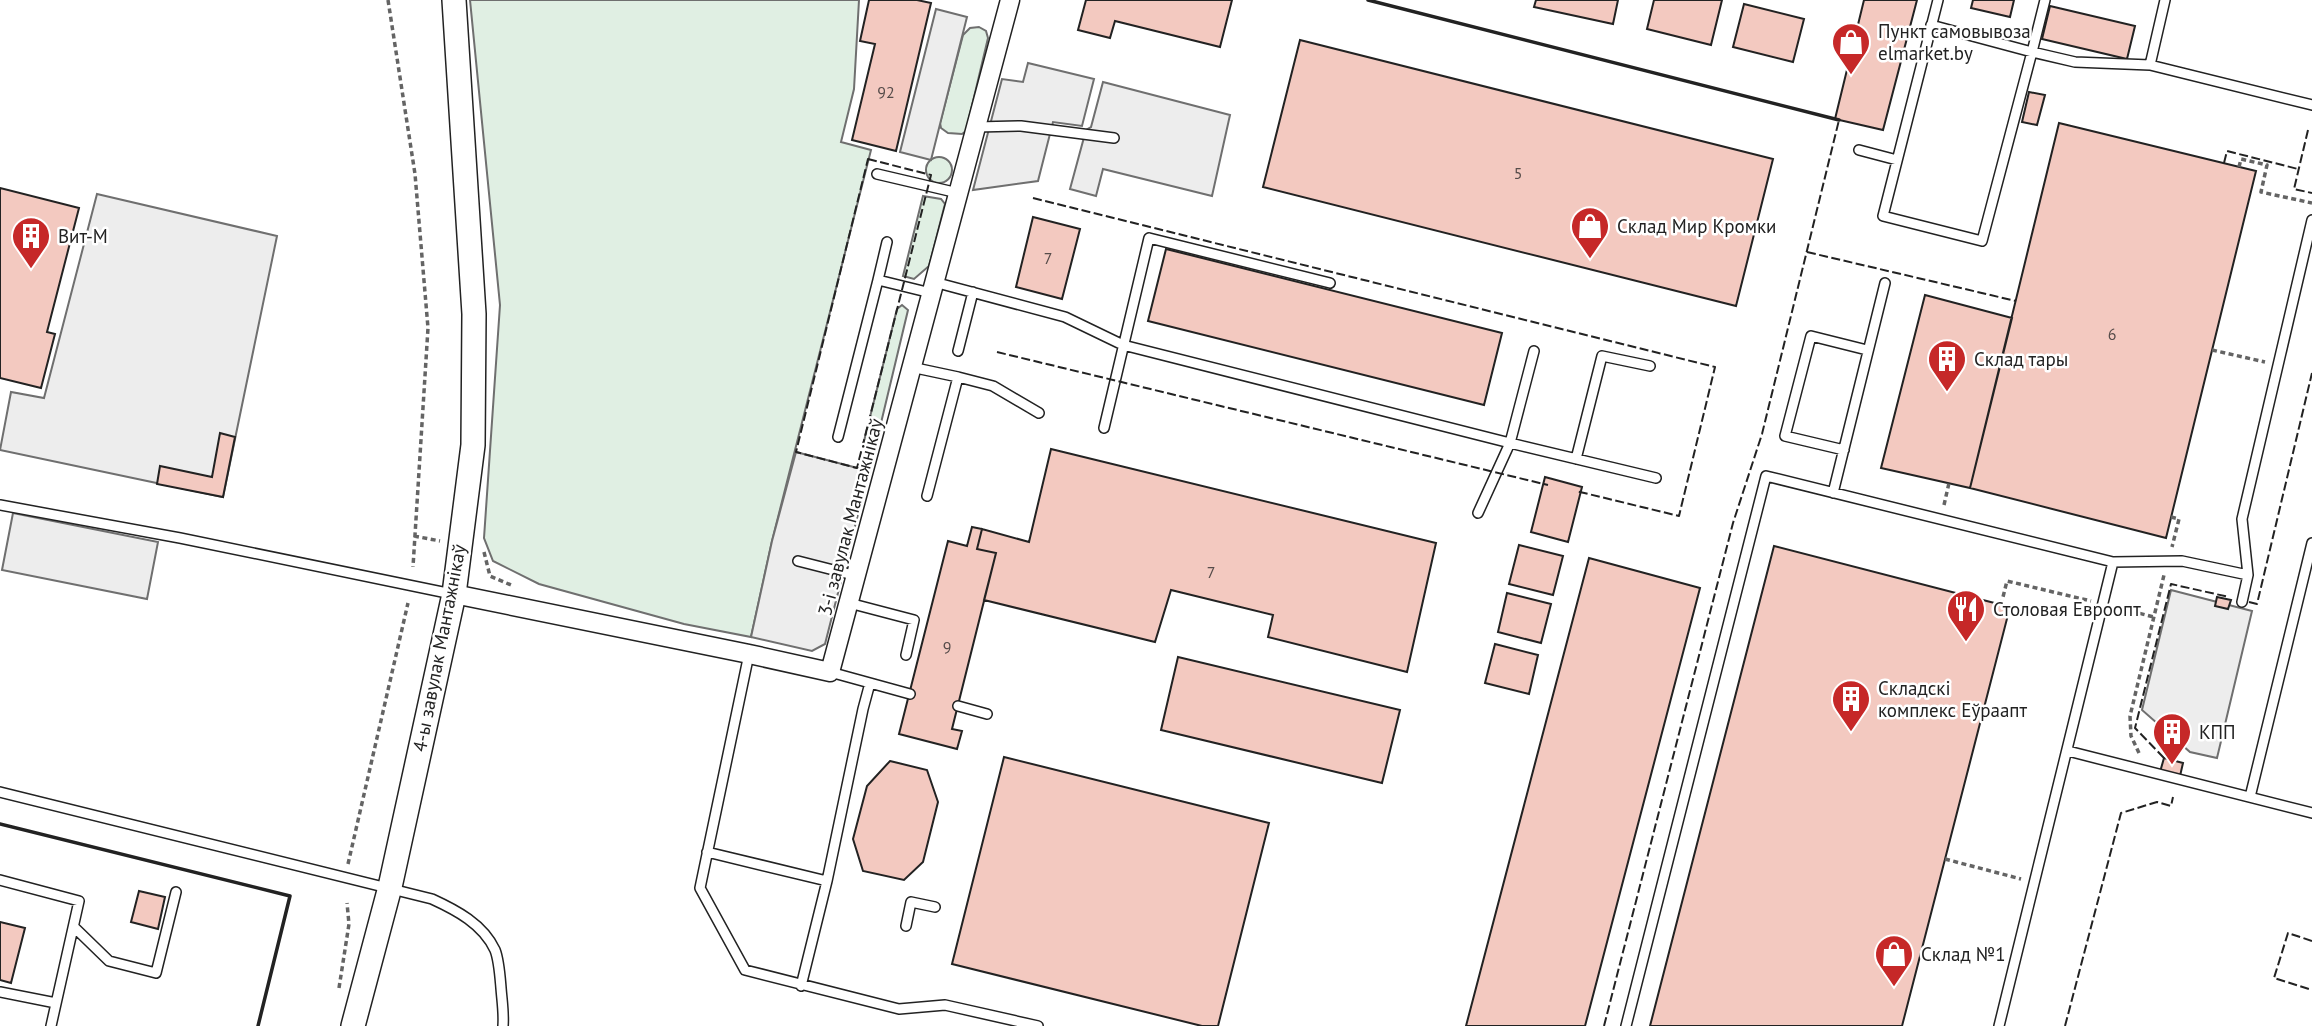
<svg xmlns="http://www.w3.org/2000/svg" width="2312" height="1026" font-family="'PT Sans',sans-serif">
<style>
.green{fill:#e0efe3;stroke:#6f6f6f;stroke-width:2}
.parking{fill:#ededed;stroke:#6f6f6f;stroke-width:2}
.building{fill:#f3c9c0;stroke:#222;stroke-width:2}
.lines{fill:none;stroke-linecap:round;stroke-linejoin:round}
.service-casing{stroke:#222;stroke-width:12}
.minor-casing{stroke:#222;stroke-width:21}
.tertiary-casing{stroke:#222;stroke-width:26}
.path{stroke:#646464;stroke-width:3.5;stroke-dasharray:5 3.5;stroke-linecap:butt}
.service{stroke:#fff;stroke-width:9}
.minor{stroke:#fff;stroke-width:18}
.tertiary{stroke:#fff;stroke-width:23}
.fence{stroke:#222;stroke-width:2;stroke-dasharray:9 3.5;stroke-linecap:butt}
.wall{stroke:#222;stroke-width:3.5}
.labels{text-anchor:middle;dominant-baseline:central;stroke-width:5;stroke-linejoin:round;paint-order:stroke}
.number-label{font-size:16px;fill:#564c4a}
.poi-label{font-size:19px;fill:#222;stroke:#fff;text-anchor:start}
.street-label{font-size:19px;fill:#222;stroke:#fff}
</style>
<rect width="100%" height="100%" fill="#fff"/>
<!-- green -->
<path class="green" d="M470,0H859L854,89L841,142L871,150L772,541L751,637L684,624L539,584L493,561L484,538L500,305Z
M979,27L986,31L988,38L966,131L962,134L948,133L941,128L940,123L963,35L970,28Z
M926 170a13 13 0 1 1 26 0a13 13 0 1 1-26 0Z
M923,196L941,199L945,204L929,266L914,279L903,276Z
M902,305L908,310L875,448L867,452L863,445L897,309Z"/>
<!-- parking -->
<path class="parking" d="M936,9L967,17L931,160L900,152Z
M1028,63L1094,79L1082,126L1053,122L1038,181L973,190L1002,79L1023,82Z
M1103,82L1230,115L1212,196L1103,169L1096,196L1070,189L1086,130L1091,127Z
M97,194L277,236L223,497L0,450L11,392L44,398Z
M796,452L869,471L825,644L812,651L751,637L772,541Z
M13,513L158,542L147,599L2,570Z
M2171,590L2252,611L2217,758L2190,752L2142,710Z"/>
<!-- building -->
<path class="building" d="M869,0H917L931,3L896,151L852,140L875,44L860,41Z
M1086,0H1232L1220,47L1115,21L1110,38L1078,30Z
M1536,0H1618L1613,24L1534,7Z
M1654,0H1722L1711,45L1647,29Z
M1864,0H1917L1883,130L1835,119Z
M1973,0H2014L2010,17L1971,8Z
M1744,4L1804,19L1793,62L1733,47Z
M2050,6L2135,26L2127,59L2042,39Z
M1300,40L1773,159L1736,306L1263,187Z
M2029,92L2045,95L2037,125L2022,122Z
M2059,123L2256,171L2166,538L1970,488Z
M0,188L79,208L47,332L55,334L41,388L0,378Z
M1033,217L1080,229L1062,299L1016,287Z
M1166,249L1502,333L1484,405L1148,321Z
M1925,295L2012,318L1970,488L1881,468Z
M220,433L235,437L223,497L157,484L160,466L212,477Z
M1051,449L1436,543L1407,672L1268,637L1273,615L1171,590L1155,642L984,600L996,553L977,549L982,529L1029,542Z
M1545,477L1582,487L1568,542L1531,532Z
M972,527L982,529L977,549L996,553L952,729L962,731L957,749L899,734L948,541L967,546Z
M1519,545L1563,556L1553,595L1509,584Z
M1774,546L2010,607L1902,1026H1650Z
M1589,558L1700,588L1585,1026H1466Z
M1507,593L1551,604L1541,643L1498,632Z
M2217,597L2231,600L2228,609L2215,606Z
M1495,644L1538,655L1529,694L1485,683Z
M1178,657L1400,710L1382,783L1161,730Z
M1004,757L1269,823L1218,1026H1202L952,964Z
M2164,758L2183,763L2180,776L2160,772Z
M890,761L927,770L938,802L923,862L904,880L863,871L853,839L867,786Z
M139,891L165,897L158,929L131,922Z
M0,922L25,928L11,983L0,980Z"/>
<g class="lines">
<defs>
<path id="service" d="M1938,0L1883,216L1982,241L2032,52L2075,62L2150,65
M2165,0L2150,65L2312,105
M1931,25L2032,52L2045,0
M976,127L1021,126L1114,138
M1859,150L1897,160
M877,174L958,193
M878,280L887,242
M934,282L1065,317L1123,345L1510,443L1534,351
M958,351L973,292
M911,367L958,377
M1104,428L1149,238L1330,283
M838,437L878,280L931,293
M1844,450L1785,436L1811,336L1867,350
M1576,459L1602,356L1650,366
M1833,493L1885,283
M927,496L958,377L993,386L1039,413
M0,505L180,538L452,594
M1478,513L1510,443L1656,478
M798,561L857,576
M2113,562L2182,561L2248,575
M2242,602L2248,575L2242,519L2312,220
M849,603L914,620L906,655
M749,654L700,888L745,970L899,1009L945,1005L1038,1026
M870,683L910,694
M958,706L987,714
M2068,751L2312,813
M0,792L432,899C456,910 483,924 495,950C499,960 500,976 501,988C502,1001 504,1013 503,1026
M2250,797L2312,543
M707,852L827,881
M0,880L79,901L51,1026
M906,926L911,902L935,907
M74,927L109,961L156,973L176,892
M801,986L827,881L863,709L870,683L830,672
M0,992L56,1003
M1626,1026L1766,476L2113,562L1999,1026"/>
<path id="minor" d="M454,594L749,654L830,672L1010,0"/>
<path id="tertiary" d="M353,1026L390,887L454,594L473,445L474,314L454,0"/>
</defs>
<!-- service casing -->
<use href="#service" class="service-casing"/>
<!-- minor casing -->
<use href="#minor" class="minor-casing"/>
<!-- tertiary casing -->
<use href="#tertiary" class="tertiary-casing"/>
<!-- path -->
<path class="path" d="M388,0L415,174L428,328L413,567
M2239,167L2241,159L2267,165L2261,192L2312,203
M2212,350L2265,362
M1944,505L1949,483
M2171,517L2179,519L2172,547
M414,536L440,541
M484,552L490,576L511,585
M2001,605L2007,581L2091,601
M2115,607L2154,617
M2139,753L2131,736L2130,716L2164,575
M1945,859L2021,879
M348,864L408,603
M339,988L349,924L347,903"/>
<!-- service -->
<use href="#service" class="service"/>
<!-- minor -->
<use href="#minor" class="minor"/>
<!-- tertiary -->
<use href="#tertiary" class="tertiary"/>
<!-- fence -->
<path class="fence" d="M2308,130L2294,189L2312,193
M868,159L931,175L857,468L796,452Z
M2224,163L2227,151L2298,169
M1033,198L1715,367L1679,516L1576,491
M1807,252L2016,301
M997,352L1548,485
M2249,602L2257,604L2312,373
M2164,758L2135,728L2171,584L2229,597
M2312,941L2288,933L2274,978L2312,990
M1604,1026L1733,523L1762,434L1839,120
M2065,1026L2121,813L2157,802L2171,806L2173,797"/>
<!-- wall -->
<path class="wall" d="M1368,0L1839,120
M0,824L290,896L258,1026"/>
</g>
<!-- icons -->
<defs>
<symbol id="shop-pin" viewBox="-11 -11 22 30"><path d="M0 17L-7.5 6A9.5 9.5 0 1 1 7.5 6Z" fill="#c62828" stroke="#fff"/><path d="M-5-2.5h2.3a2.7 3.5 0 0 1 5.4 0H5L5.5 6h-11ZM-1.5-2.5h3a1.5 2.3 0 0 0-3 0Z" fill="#fff"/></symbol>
<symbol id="building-pin" viewBox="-11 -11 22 30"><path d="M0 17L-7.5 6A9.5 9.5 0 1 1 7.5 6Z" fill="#c62828" stroke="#fff"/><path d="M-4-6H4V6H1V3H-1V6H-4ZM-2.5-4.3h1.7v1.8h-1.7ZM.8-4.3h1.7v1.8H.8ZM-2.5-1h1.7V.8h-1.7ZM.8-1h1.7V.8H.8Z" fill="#fff"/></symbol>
<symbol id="restaurant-pin" viewBox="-11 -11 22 30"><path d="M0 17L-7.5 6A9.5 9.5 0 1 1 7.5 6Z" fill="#c62828" stroke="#fff"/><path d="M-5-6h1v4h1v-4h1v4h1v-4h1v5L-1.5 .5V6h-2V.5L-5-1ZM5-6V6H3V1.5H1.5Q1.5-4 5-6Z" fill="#fff"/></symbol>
</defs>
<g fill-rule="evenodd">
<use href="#shop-pin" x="1829" y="20" width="44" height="60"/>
<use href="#shop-pin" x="1568" y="204" width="44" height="60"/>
<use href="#building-pin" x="9" y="214" width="44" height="60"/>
<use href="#building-pin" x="1925" y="337" width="44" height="60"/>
<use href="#restaurant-pin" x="1944" y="587" width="44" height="60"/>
<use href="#building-pin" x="1829" y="677" width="44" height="60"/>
<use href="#building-pin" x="2150" y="710" width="44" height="60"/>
<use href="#shop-pin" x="1872" y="932" width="44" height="60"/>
</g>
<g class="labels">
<!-- number labels -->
<g class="number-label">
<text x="886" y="92">92</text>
<text x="1518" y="173">5</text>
<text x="1048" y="258">7</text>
<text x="2112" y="334">6</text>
<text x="1211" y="572">7</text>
<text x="947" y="647">9</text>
</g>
<!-- poi labels -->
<g class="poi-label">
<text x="1878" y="31">Пункт самовывоза<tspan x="1878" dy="22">elmarket.by</tspan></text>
<text x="1617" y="226">Склад Мир Кромки</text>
<text x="58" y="236">Вит-М</text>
<text x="1974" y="359">Склад тары</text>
<text x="1993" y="609">Столовая Евроопт</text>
<text x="1878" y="688">Складскі<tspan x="1878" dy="22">комплекс Еўраапт</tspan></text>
<text x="2199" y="732">КПП</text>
<text x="1921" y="954">Склад №1</text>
</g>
<!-- street labels -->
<g class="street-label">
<text transform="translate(850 517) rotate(-75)">3-і завулак Мантажнікаў</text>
<text transform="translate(439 648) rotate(-79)">4-ы завулак Мантажнікаў</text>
</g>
</g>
</svg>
